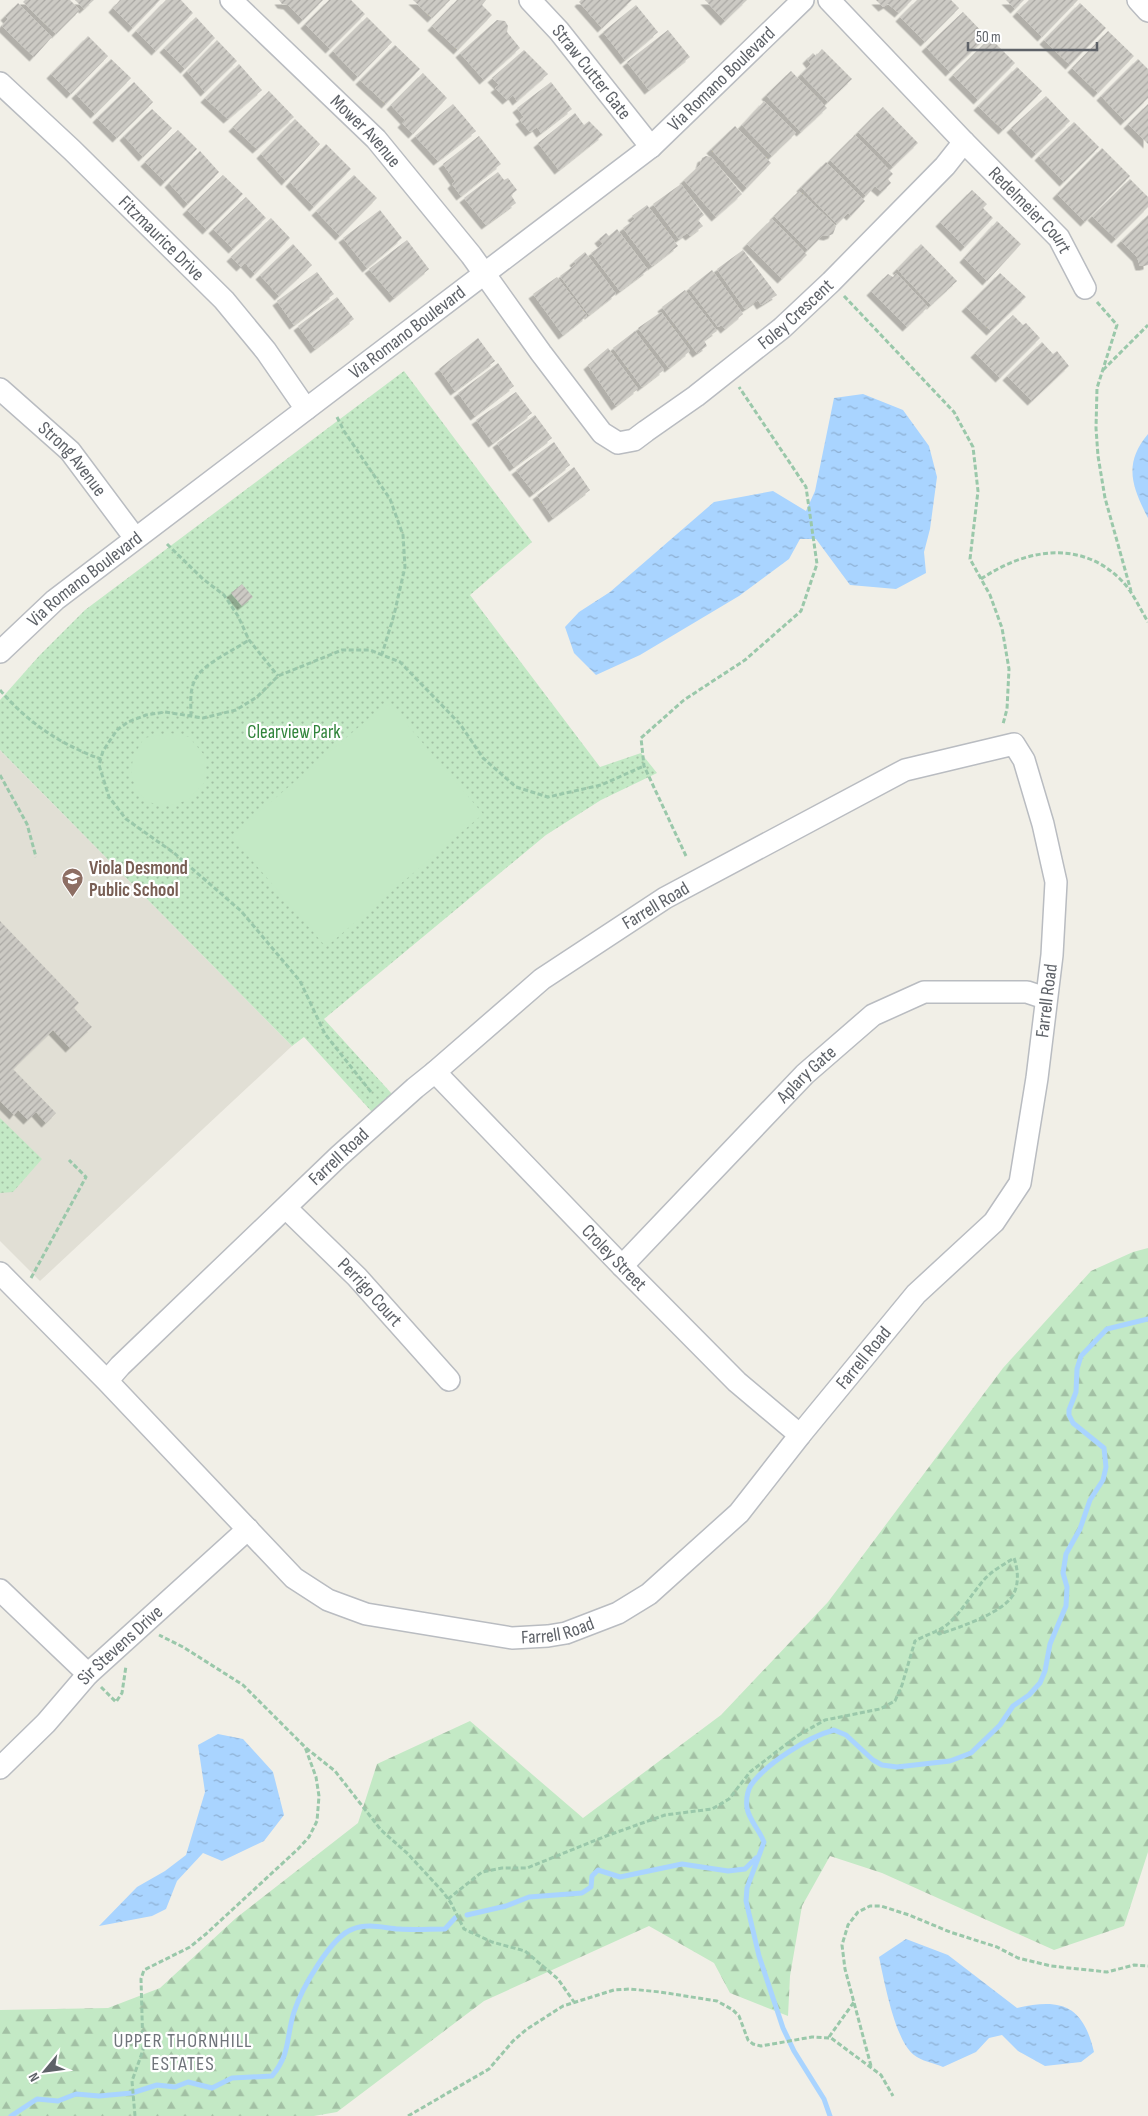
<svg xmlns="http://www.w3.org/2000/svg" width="1148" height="2116" font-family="'Sofia Sans Condensed',sans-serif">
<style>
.education{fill:#e1dfd5}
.green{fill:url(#green-dots)}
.forest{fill:url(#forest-firs)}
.pitch{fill:#c3e9c5}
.water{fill:url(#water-ripples)}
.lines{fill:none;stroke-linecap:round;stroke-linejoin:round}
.stream{stroke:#a9d4ff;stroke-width:5}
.building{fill:url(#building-hatch);filter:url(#shadow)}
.minor-casing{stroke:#b9bcc1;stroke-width:24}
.path{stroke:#9ac8aa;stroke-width:3;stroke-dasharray:5 2.5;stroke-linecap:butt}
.minor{stroke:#fff;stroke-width:21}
.labels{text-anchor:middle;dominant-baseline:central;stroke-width:4.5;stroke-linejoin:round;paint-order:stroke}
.street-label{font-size:19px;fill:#5e6268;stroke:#fff}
.park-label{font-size:19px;fill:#30843a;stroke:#fff}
.education-label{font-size:19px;font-weight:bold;fill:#785e54;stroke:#fff;text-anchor:start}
.neighbourhood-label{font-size:20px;letter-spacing:1px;fill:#6f747a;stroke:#fff}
</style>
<defs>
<pattern id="green-dots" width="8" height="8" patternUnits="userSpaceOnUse" patternTransform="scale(1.25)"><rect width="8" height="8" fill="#c3e9c5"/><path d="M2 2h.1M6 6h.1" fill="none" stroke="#a2c0a4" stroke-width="1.8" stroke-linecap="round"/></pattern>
<pattern id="forest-firs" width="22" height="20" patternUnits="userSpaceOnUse" patternTransform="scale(1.25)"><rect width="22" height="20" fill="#c3e9c5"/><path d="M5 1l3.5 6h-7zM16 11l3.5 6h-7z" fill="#a2c0a4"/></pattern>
<pattern id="water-ripples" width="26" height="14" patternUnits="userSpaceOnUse" patternTransform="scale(1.25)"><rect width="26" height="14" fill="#a9d4ff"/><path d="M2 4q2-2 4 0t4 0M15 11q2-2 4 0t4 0" fill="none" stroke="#8dafd2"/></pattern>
<pattern id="building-hatch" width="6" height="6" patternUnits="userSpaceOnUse" patternTransform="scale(1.25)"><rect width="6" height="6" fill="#cccac4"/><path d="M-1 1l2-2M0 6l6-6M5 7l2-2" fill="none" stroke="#a9a7a3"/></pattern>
<filter id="shadow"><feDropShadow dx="-4.5" dy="4.5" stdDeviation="0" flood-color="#0004"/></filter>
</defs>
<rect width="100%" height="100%" fill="#f1efe7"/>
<!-- education -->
<path class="education" d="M0,750L292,1046L40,1281L0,1241Z"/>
<!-- green -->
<path class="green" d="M404,371L532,542L470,595L600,767L641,753L657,773L601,800L546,835L324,1019L392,1094L372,1112L304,1037L292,1046L0,750V700L39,656L85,610Z
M0,1118L42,1159L13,1192L0,1193Z"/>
<!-- forest -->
<path class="forest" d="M1148,1248V1852L1124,1926L1054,1950L882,1873L830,1856L802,1906L790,1976L788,2016L730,1993L714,1963L649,1926L484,2001L337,2112L314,2116H0V2010L108,2008L160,1988L236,1918L358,1823L377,1764L470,1721L583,1818L721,1715L828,1602L1003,1368L1091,1271L1133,1252Z"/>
<!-- pitch -->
<path class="pitch" d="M388,702L483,814L326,947L231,836Z
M170,733L189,737L205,756L204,783L188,800L164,807L146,801L136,789L131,774L133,757L144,738Z"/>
<!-- water -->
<path class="water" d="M863,394L903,410L929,446L937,477L930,529L924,552L926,573L896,589L850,585L816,539H800L789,559L739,596L640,655L596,675L574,653L565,627L579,612L610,592L714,502L773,491L806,511L815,491L834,398Z
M1148,434V518C1132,487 1123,464 1148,434Z
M218,1734L243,1739L273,1772L284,1815L264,1841L222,1861L203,1853L177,1881L166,1909L152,1916L99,1926L137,1887L165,1871L186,1855L205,1792L198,1745Z
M906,1939L948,1955L1017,2008C1061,1998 1083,2005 1094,2052L1081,2062L1045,2066L1018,2051L1002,2035L989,2038L976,2052L943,2067C934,2063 921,2061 914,2055C895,2041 884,1980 879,1957Z"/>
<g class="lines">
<!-- stream -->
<path class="stream" d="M467,1915L506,1906L529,1897L582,1893L591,1887L592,1876L598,1870L620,1877L682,1864L728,1871L745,1869L756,1858
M11,2116L37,2099L58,2101L76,2094L99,2096L132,2093L157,2085L175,2087L188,2082L212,2088L232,2078L272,2076C291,2053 286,2037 294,2012C301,1990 331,1936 353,1929C368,1923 384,1928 399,1929C414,1930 430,1929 445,1929L455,1918
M830,2116L824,2099L794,2051L783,2028L759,1956L746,1901L747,1888L764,1842C760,1831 749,1820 747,1808C746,1800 747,1792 751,1785C767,1763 808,1737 834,1730L846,1735L873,1760L882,1765L897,1767L950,1761L971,1753L1000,1725L1013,1706L1029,1695L1040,1683L1045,1671L1050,1644L1066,1606L1067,1587L1063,1573L1066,1554L1080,1529L1090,1500L1103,1480L1106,1467L1104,1448L1073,1423L1069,1415V1410L1076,1392L1077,1369L1081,1356L1107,1329L1148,1319"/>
</g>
<!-- building -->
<path class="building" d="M25,0H70L80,10L56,34L23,2Z
M75,0H94L84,9Z
M120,0H160L133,28L113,8Z
M166,0H181L193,13L156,51L136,31Z
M279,0H323L303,20L288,5L282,4Z
M329,0H351L365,14L330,49L305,24Z
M413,0H450L432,18Z
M457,0H486L482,5L492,15L458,50L432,26Z
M581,0H632L602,28L579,2Z
M705,0H747L725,21Z
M876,0H912L899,13L888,4L883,7Z
M917,0H951L959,8L925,42L900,17Z
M1006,0H1024L1015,9Z
M1029,0H1078L1042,37L1017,12Z
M18,3L52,37L34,57L2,26L8,19L5,16Z
M1080,3L1106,28L1070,65L1044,40Z
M636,5L658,32L625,60L603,32Z
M963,12L987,37L950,72L926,47Z
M196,17L215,38L185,69L164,48Z
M367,17L392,42L358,77L333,51Z
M497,20L505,21L508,26L507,32L520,48L484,80L460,53Z
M668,30L690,57L649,90L627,62Z
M1108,31L1134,56L1098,93L1072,68Z
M88,36L108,56L71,94L51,74Z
M990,38L1015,63L978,100L953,75Z
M217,40L237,61L205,92L187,71Z
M395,45L420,69L386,104L360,80Z
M822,49L852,79L828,102L801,74L811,64L807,59L813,53L816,56Z
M524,50L548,74L517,101L513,95L507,100L495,88L499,85L492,78Z
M111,59L131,78L95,114L76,94Z
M1138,59L1148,69V98L1125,121L1101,96Z
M239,64L262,90L228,119L205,98Z
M1017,67L1042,91L1003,130L978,106Z
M791,71L827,108L801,132L766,95Z
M423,73L447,98L413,134L402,123L405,120L391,105Z
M134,82L153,102L117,138L97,118Z
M551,82L572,109L541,133L537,127L530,132L520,120L524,117L517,108Z
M269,91L294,117L257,149L233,127Z
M1046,96L1070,121L1036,154L1011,128Z
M764,101L796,133L772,156L742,125Z
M453,104L476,131L438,161L415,136Z
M1148,104V144L1128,124Z
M883,107L918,143L893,167L858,132Z
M152,109L172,128L143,157L124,136Z
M575,113L584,125L589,121L603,135L559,170L538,143Z
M295,119L320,144L286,181L261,154Z
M1074,122L1099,147L1064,182L1039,156Z
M735,126L771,163L747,188L711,149Z
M178,130L197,149L165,182L145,162Z
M855,135L893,174L888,179L891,183L882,192L875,186L866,196L830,160Z
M479,136L501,164L461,196L452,184L455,181L443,164Z
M326,144L351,169L314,207L290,182Z
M1102,148L1130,176L1085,222L1057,194Z
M200,151L219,172L188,204L169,183Z
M706,156L711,157L742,194L716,217L684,180L700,165L702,158Z
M826,162L865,201L851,216L848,213L837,224L801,187Z
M498,172L504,180L508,178L517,190L511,195L516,203L486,225L464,198Z
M223,175L243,194L207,230L187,210Z
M354,175L377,198L340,236L316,211Z
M1130,179L1148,197V207L1116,239L1092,216Z
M681,184L704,215L698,220L703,226L690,236L687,233L679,239L653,204Z
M972,190L987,204L983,208L993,218L965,247L940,222Z
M799,191L836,226L833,234L828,236L823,235L808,250L774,216Z
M246,197L266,218L233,249L213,229Z
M647,205L678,246L652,266L623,228L635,219L632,216Z
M380,210L402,238L367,268L343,238Z
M1148,215V265L1144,266H1140L1137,257L1121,241Z
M271,218L290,238L255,274L245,263L241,267L231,257Z
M772,219L807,255L782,279L747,244Z
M997,221L1021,244L987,281L964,258Z
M617,229L648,270L620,291L591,253L603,244L599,239L606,233L609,236Z
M407,240L429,269L394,298L369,269Z
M293,244L312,265L279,296L260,275Z
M921,244L957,281L931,305L897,269Z
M743,250L777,295L761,305L758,300L745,309L717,269Z
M585,252L616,294L589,315L560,276L576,264L574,261Z
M712,270L743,314L725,329L722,325L718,327L689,288Z
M317,272L334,294L294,325L277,301Z
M896,273L928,307L907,327L871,291L888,274L893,277Z
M1000,273L1026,297L991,331L966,307Z
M557,277L587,316L563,335L533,294Z
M685,290L717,331L704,340L707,346L697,353L662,307Z
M337,297L354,319L315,349L298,326Z
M661,312L690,351L669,368L638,328Z
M1013,315L1023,325L1026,323L1040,338L1000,378L975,353Z
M635,331L664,370L642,387L613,348Z
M478,338L495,361L455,391L439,369Z
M1042,342L1053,354L1057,351L1069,366L1032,401L1007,376Z
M608,348L638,389L616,406L588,365Z
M498,363L514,386L475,416L458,393Z
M516,392L532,413L493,443L476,420Z
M535,415L552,438L514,467L497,443Z
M554,442L570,465L534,493L516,470Z
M574,467L590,490L553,518L537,495Z
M242,584L253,597L242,606L231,593Z
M0,921L79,1003L74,1008L92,1027L70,1048L53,1030L13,1069L56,1113L46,1123L36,1112L28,1120L18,1110L14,1115L0,1101Z"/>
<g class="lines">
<defs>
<g id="minor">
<path id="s1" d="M231,0L376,139L471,255L541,353L602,433L618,443L634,440L646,431L696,396L782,328L831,282L945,166L964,142L829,0"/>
<path id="s2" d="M530,0L559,31L651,147"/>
<path d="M1138,0L1148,11"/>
<path id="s3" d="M0,83L72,150L224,300L266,351L306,409"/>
<path id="s4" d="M964,142L1059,238L1085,288"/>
<path id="s5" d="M0,389L70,451L135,538"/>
<path id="s6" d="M0,652L55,600L651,147L803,0"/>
<path id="s7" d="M435,1072L622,1266L737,1382L800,1435"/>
<path id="s8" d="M286,1208L357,1277L449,1380"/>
<path id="s9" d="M622,1266L805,1074L873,1015L924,992H1027L1045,998"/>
<path id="s10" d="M0,1273L107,1381L294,1578L328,1600L366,1614L512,1638L548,1636L566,1633L618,1613L649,1594L739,1513L800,1435L916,1294L994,1222L1020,1183L1037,1078L1052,955L1056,882L1043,824L1024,760L1014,744L905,770L665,898L542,979L435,1072L415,1088L339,1156L120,1366L107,1381"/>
<path d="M0,1590L88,1674"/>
<path id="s11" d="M0,1768L46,1723L88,1674L248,1529"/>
</g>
</defs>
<!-- minor casing -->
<use href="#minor" class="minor-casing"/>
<!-- path -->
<path class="path" d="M844,296L954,412L973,447L978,491L970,559L990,595L1002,628L1009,669L1007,709L1003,724
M1097,302L1117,325L1097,388L1096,428L1098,456L1105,498L1131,591
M1103,370L1148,325
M337,417L344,431L390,499L403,535L405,567L394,615L382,654
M167,544L203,579L224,595L238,616L249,640L278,676
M981,579C1024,550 1078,539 1119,578C1132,590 1139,607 1148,622
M0,690C27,722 61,745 101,759
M191,716C191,704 189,690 196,678C203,664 236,649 249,640
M0,775L27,824L36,857
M686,856L644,766L641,738L684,700L745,660L801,611L817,564L806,487L739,387
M371,1092L325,1034L300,981L241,911L174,853L126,819L109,797L99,765L103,751L117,730L128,722L146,715L165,712L203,718L236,710L257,697L278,676L342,650H370L400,662L460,724L483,758L516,787L548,797L601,785L644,766
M31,1278L86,1177L69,1160
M101,1687L116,1702L122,1693L126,1666
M306,1748L335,1771L381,1830L408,1854L443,1892L451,1903L464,1929L492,1942L525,1951L558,1979L574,2002
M448,1899L482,1872L502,1868H527L606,1836L665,1815L712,1809L729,1799L750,1772L797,1736L825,1720L880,1709L895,1701L902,1685L915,1641C925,1635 941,1631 949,1623C963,1610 971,1595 983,1581C991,1571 1003,1565 1014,1558C1018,1569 1019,1583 1014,1593C1006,1612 958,1628 939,1634L935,1630
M829,2037L854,2002
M871,2066L845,1969L842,1945L848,1925L858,1912L870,1906H881L909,1915L950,1932L997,1947L1018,1958L1051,1966L1107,1972L1134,1965L1148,1966
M135,2116L132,2081L143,2050L141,1979L144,1970L190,1947L206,1934L298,1849L309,1837L317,1821L319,1796L316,1777L305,1747L243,1685L183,1647L159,1635
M408,2116L489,2069L513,2041L527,2029L563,2006L614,1990L630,1989L660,1992L717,2001L733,2010L739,2016L748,2040L753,2044L761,2046L812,2037L831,2038L881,2075L893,2096"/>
<!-- minor -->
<use href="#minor" class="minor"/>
</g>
<!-- icons -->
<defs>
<symbol id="school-pin" viewBox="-11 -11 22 30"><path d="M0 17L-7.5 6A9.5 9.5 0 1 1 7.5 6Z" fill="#8d6e63" stroke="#fff"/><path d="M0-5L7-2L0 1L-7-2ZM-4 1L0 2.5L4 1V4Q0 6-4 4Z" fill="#fff"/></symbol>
</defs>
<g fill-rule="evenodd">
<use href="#school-pin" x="60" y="866" width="25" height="34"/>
</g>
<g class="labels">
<!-- street labels -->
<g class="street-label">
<text stroke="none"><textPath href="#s2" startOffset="95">Straw Cutter Gate</textPath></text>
<text stroke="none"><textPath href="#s6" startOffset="922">Via Romano Boulevard</textPath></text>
<text stroke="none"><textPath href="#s1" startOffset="188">Mower Avenue</textPath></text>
<text stroke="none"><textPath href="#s4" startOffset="95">Redelmeier Court</textPath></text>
<text stroke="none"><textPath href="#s3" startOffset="224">Fitzmaurice Drive</textPath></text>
<text stroke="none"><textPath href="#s1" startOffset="812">Foley Crescent</textPath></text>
<text stroke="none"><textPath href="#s6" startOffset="518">Via Romano Boulevard</textPath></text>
<text stroke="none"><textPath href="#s5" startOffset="101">Strong Avenue</textPath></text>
<text stroke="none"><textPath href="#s6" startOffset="112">Via Romano Boulevard</textPath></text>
<text transform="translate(656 906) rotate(-31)">Farrell Road</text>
<text stroke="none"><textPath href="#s10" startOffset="1539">Farrell Road</textPath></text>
<text stroke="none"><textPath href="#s9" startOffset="266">Aplary Gate</textPath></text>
<text transform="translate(339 1157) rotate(-43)">Farrell Road</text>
<text stroke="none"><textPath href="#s7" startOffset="258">Croley Street</textPath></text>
<text stroke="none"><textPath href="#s8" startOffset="119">Perrigo Court</textPath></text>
<text stroke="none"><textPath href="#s10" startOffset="1119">Farrell Road</textPath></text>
<text stroke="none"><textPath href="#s10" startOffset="699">Farrell Road</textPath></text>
<text stroke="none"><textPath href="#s11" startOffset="172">Sir Stevens Drive</textPath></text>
</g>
<!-- park labels -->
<g class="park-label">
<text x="294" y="732">Clearview Park</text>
</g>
<!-- education labels -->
<g class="education-label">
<text x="89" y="868">Viola Desmond<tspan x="89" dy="22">Public School</tspan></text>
</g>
<!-- neighbourhood labels -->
<g class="neighbourhood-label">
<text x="183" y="2041">UPPER THORNHILL<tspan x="183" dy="23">ESTATES</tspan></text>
</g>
</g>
<!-- north arrow -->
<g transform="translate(45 2071) rotate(241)" stroke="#ffffff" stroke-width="4" paint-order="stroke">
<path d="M0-4L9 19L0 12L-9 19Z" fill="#5e6268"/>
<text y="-8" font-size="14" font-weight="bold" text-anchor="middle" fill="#5e6268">N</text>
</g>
<!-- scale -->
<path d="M968 42v8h129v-8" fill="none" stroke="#5e6268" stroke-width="2.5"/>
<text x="976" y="42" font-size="15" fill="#5e6268" stroke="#ffffff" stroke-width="4" paint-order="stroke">50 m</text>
</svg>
